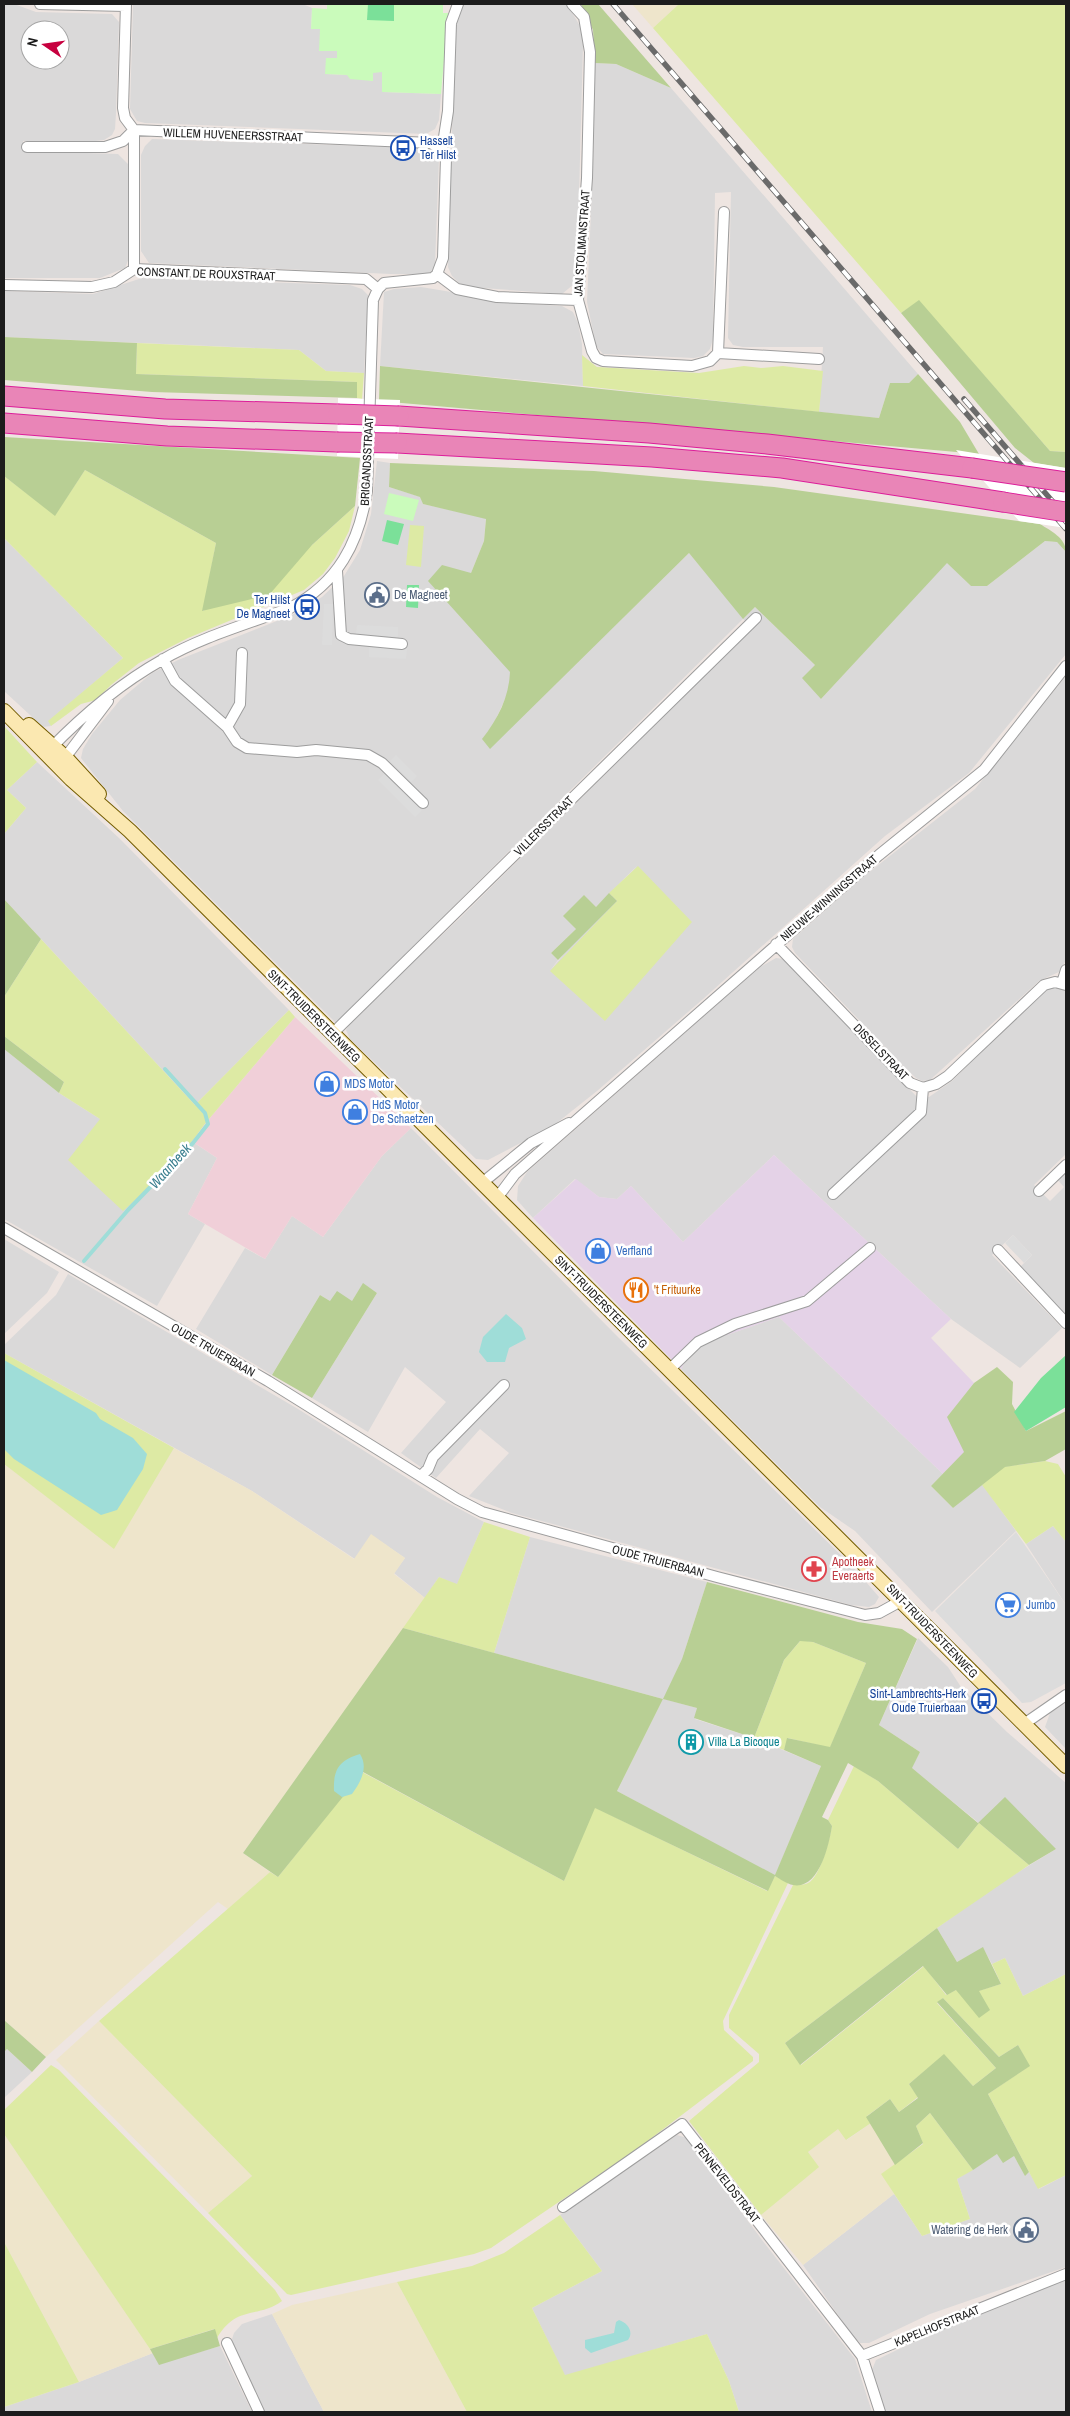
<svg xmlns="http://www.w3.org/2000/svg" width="1070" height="2416" font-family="'Archivo Narrow',sans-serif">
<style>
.residential{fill:#dad9d9;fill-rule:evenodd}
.commercial{fill:#f0cfd8}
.industrial{fill:#e4d2e7}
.farmland{fill:#eee5cb}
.grass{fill:#ddeaa4}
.forest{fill:#b8cf94;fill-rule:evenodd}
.park{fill:#cafbbb}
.pitch{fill:#7be099}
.parking{fill:#dcdcdc}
.water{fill:#9fddd8}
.pier{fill:#fff}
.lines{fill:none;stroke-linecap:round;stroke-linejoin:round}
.stream{stroke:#9fddd8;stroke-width:4}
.street-casing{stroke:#9d9d9d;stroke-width:12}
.secondary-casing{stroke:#745d01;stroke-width:16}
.highway-casing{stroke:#dc1e9a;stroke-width:21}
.street{stroke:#fff;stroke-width:10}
.secondary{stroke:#fbe8b1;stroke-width:14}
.highway{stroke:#e985b7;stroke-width:19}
.rail-casing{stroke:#6a6a6a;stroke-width:5.5}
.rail{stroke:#fff;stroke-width:4;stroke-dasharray:11;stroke-linecap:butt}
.highway-bridge-casing{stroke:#dc1e9a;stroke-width:21;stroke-linecap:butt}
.highway-bridge{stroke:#e985b7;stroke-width:19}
.labels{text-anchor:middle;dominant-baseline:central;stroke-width:5;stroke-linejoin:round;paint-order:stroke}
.street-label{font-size:12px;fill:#1c1c1c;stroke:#fff}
.transit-label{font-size:12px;fill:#164399;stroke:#fff;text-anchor:end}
.service-label{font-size:12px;fill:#4e5e75;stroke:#fff;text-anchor:start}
.shop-label{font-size:12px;fill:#366cbe;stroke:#fff;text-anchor:start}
.food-label{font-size:12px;fill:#c56008;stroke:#fff;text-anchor:start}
.health-label{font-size:12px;fill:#be3a42;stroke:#fff;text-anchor:start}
.culture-label{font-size:12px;fill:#0d838f;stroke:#fff;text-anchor:start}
.water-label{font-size:14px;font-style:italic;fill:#3b7f8f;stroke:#fff}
</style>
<rect width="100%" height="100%" fill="#eee5e1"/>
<!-- residential -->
<path class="residential" d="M4,4H14L36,12L112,14L119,22L116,113L115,129L112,135L104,140L87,142L23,141L24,151L118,154L130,166L129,258L125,268L100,278H4ZM30,30H60V60H30Z
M133,4L305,5L312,8L311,29H320L337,51V58L326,74L347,75L373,81V72H382L383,92L441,94L439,120L435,129L426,134L145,123L137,121L130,109Z
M463,4H567L580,26L583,44L577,275L574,284L562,294L469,287L459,283L452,276L448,267L455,27Z
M595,63L616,64L671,88L918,374L909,383H890L879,418L819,412L823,347H743L733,345L728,338L731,192L715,193L713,339L710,349L703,356L694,358L603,354L596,346L587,302L593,167Z
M152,139L426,148L434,152L439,158L435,265L431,272L424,274H391L149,263L141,251V155L145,146Z
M142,278L350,285L362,289L368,295L364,373L326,371L299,350L4,337V291L93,294Z
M421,287L517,303L562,306L573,312L578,323L582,344L583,386L380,366L384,292L394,289Z
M377,461L390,463L389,487L421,497L423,504L486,518L484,541L471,573L429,581L511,672L509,691L492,727L483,738L490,748L689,553L744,618L755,607L815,665L821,699L947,562L971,586H987L1045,541L1057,542L1066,552V654L969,773L885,836L703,999L597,1091L553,1126L488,1160L476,1159L350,1039L346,1030L351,1021L459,919L753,628L743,619L336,1023L123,811L81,758L83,749L92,734L120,700L152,673L178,660L292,615L322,597L344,576L360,550L371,514ZM637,866L550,971L558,960L551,953L576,929L564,916L596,907Z
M4,538L123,658L49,721L51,726L43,727L4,691Z
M1066,676V960L1059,972L1039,981L930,1080L922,1081L916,1078L905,1068L795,953L792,947L793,939L863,877L975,789Z
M37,762L119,838L289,1010L195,1105L4,899V834L26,808L7,790Z
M776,958L784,959L918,1098L929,1097L952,1081L1043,991L1055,987L1066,991V1154L1034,1185L1050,1201L1064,1187L1056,1178L1066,1168V1317L1019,1268L1032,1255L1013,1235L992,1255L1062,1328L1020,1368L951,1319L774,1155L683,1242L631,1186L617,1199L599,1197L575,1179L533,1218L517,1200L518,1186L527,1172L760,967Z
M4,1049L59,1093L100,1119L153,1184L193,1142L217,1158L188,1214L205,1224L157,1306L4,1219Z
M411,1128L619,1338L853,1567L879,1597L875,1604L869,1607L851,1605L512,1513L469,1496L509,1453L480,1429L436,1478L401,1453L446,1402L405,1367L368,1432L312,1398L377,1293L363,1284L352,1301H330L320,1295L272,1375L196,1329L245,1248L265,1259L292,1216L323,1237L382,1156Z
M4,1239L59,1272L47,1293L4,1334Z
M68,1274L298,1409L437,1497L484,1522L457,1585L439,1577L425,1598L394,1573L405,1558L371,1535L355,1559L252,1491L4,1353V1345L56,1295Z
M779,1317L943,1474L931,1486L953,1508L982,1484L1016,1531L932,1612L855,1531L820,1507L681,1369L690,1353L706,1342Z
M1053,1526L1066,1542V1605L1026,1544Z
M530,1537L707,1582L682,1659L664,1699L697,1708L695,1719L754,1738L821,1766L775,1876L617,1791L663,1699L494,1653Z
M918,1638L948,1667L961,1687L1007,1732L1066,1783V1974L1023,1996L1005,1958L992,1964L983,1948L957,1962L937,1928L999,1884L1056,1849L979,1823L911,1768L920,1752L879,1725Z
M1066,1703V1749L1045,1727L1050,1713Z
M7,2049L32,2072L4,2098V2052Z
M677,2135L687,2138L762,2240L855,2359L872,2412H739L729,2381L707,2334L565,2376L532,2308L602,2271L560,2215Z
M997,2154L1014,2156L1025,2175L1029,2172L1039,2189L1066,2175V2267L930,2314L869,2343H860L852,2335L803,2265L894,2194L922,2236L970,2219L957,2179Z
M1066,2280V2412H884L871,2372L876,2360L966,2317Z
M272,2314L324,2412H265L233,2345L232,2339L234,2333L242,2324Z
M220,2346L252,2412H4V2407L79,2382L153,2353L159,2364Z"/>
<!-- commercial -->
<path class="commercial" d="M295,1017L411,1128L382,1156L323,1237L292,1216L265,1259L188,1214L217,1158L193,1142L204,1125Z"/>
<!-- industrial -->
<path class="industrial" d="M774,1155L951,1319L931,1338L974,1383L948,1417L965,1452L943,1474L779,1317L706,1342L690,1353L681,1369L533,1218L576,1179L599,1197L617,1199L631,1186L683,1242Z"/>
<!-- farmland -->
<path class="farmland" d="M632,4H679L653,28Z
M174,1448L252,1491L354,1559L371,1534L405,1558L394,1574L425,1598L243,1853L270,1872L228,1909L218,1902L46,2057L4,2020V1464L114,1548Z
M99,2021L252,2176L208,2213L56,2060Z
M871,2123L895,2165L882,2174L894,2194L803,2265L761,2215L818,2167L808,2152L838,2128L847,2140Z
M4,2134L153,2353L79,2382L4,2242Z
M397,2282L467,2412H324L272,2314L292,2305Z"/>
<!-- grass -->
<path class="grass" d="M679,4H1066V452L1050,451L919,301L901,313L653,28Z
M137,343L299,350L326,371L364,373L362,399L357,398V382L136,374Z
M582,355L597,367L699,373L744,366L761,368L783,366L823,371L819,412L583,386Z
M85,470L216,543L203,611L312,545L355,506L349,531L335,558L323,574L304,590L188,638L139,663L111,685L96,700L81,704L51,726L48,721L123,658L4,538V476L55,515Z
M410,525L424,526L421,567L406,565Z
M4,726L37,762L7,790L26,808L4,834Z
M638,866L692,922L605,1021L550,971L617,901L609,893Z
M41,939L195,1105L289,1010L295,1017L204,1125C182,1158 152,1185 123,1211L68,1160L100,1119L59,1093L64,1082L4,1036V997Z
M4,1353L174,1448L114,1549L4,1464Z
M1045,1461L1058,1464L1066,1477V1542L1053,1526L1026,1544L982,1485L1003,1467Z
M484,1522L530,1537L494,1653L403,1628L439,1577L457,1584Z
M801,1640L813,1642L866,1663L830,1748L788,1738L784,1750L754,1738L784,1660Z
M854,1766L878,1781L958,1849L979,1823L1029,1865L937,1928L785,2043L801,2065L924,1966L946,1995L956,1990L978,1991L1001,1984L992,1964L1005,1958L1023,1996L1066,1974V2175L1038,2189L988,2094L1029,2066L1018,2045L999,2057L943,1998L937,2003L996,2068L973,2086L944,2055L909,2084L918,2097L899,2112L890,2099L867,2116L871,2123L846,2140L838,2129L808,2152L819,2167L761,2215L689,2121L759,2062V2054L729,2028V2015L793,1885C797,1885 804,1885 808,1883C820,1878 830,1838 832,1826L828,1820Z
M362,1772L564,1881L594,1807L767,1891L775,1876L788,1883L723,2021L724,2030L753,2057V2061L637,2149L491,2248L474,2254L291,2295L287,2294L208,2213L252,2176L99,2021L270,1872L278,1877Z
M51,2065L59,2070L232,2245L275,2290L282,2301C258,2319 237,2304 217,2338L214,2329L150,2349L4,2134V2110Z
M930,2113L973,2170L957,2179L970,2219L922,2236L881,2174L923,2144L916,2126Z
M560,2215L602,2271L532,2308L565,2375L707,2334L729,2381L739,2412H467L397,2282L472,2266L504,2253Z
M4,2242L79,2382L4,2407Z"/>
<!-- forest -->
<path class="forest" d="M581,4H598L671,88L616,64L595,63L593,30Z
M919,300L1050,451L1066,452V468L1034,463L1015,448L901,313Z
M4,337L137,343L136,374L357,382V398L152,392L4,380Z
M380,366L879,418L890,383H909L918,374L960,422L979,454L379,401Z
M4,437L360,458L355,506L312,545L269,595L202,611L216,543L85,470L55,516L4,476Z
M390,463L594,471L774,487L1040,524C1051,531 1066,538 1066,552L1057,542L1045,541L987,586H971L947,563L821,699L802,678L815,665L755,607L743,619L689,553L490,749L482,739C498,719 509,697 510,672L428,581L442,565L471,573L484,541L486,519L423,504L420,497L389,487Z
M609,893L617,901L558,960L551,953L576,929L563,916L584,895L596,907Z
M4,899L41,939L4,997Z
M4,1036L64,1082L59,1093L4,1049Z
M363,1283L377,1293L312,1398L272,1375L320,1295L330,1301L337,1291L352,1301Z
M997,1367L1013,1382L1012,1404L1026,1431L1066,1411V1449L1045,1461L1005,1467L953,1508L931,1486L964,1452L947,1417L974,1383Z
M707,1582L858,1622L902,1629L917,1639L879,1725L920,1752L912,1768L978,1823L1005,1797L1056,1849L1029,1865L979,1823L958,1849L878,1781L848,1763L822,1817L828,1820L832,1826C829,1845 819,1890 793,1885C787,1884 780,1879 775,1876L768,1891L595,1808L564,1881L363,1772L278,1877L243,1853L403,1628L663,1699L682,1659ZM800,1641L813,1642L866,1663L830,1747L787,1738L784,1750L821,1766L775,1875L617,1791L663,1699L697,1708L694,1718L754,1738L784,1660Z
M937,1928L957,1962L983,1947L1001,1984L979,1991L990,2010L979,2018L956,1990L947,1995L923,1966L800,2065L785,2043Z
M943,1998L999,2057L1018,2045L1030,2066L988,2094L1029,2172L1025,2176L1014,2156L1003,2163L997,2154L973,2170L930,2113L916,2126L923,2143L895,2165L866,2117L890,2099L899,2112L918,2098L909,2084L944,2054L973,2086L996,2068L937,2002Z
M4,2020L46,2057L32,2072L7,2049L4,2052Z
M215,2329L220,2346L159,2365L150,2349Z"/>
<!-- park -->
<path class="park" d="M327,4H443V13H448L441,94L382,92V72L373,73V81L350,79L347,75L325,74L326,58H337V51H319L320,29H311L312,8L327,9Z
M389,493L419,500L413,521L384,514Z"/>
<!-- pitch -->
<path class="pitch" d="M368,4H394V21L367,20Z
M387,520L404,524L398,545L382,541Z
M407,585H419L418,608L406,607Z
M1066,1355V1407L1026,1431L1014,1412L1041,1378Z"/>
<!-- parking -->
<path class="parking" d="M324,604H333L332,645H322Z
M357,625L398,627V637L356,635Z
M369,647L407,649L406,659L369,657Z
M396,755L417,776L411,782L390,761Z
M385,773L422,810L415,817L378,780Z
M1013,1235L1032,1255L1024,1263L1005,1243Z
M1016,1532L1066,1605V1683L1031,1702L1022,1703L935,1611Z"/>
<!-- water -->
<path class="water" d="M506,1314L522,1328L526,1339L509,1348L505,1362H487L479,1352L483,1337Z
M4,1360L96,1413L100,1419L133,1438L147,1454L143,1469L117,1510L101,1515L14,1459L4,1449Z
M360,1754C369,1768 360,1783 352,1794L342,1797L334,1791C333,1770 339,1760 360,1754Z
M619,2320C628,2323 634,2332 628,2340L591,2353L585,2348V2340L614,2333L616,2322Z"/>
<!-- pier -->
<path class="pier" d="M338,398L400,400L398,459L337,456Z
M956,450L1066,468V528L1019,521Z"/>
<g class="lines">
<!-- stream -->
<path class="stream" d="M84,1261L128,1210L193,1143L208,1124L205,1113L165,1069"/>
<defs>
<path id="street" d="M40,4L126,6
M126,4L123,108L125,118L134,130V269
M572,4L584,17L590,52L587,178L578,300L592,351L596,358L603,361L692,366L710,361L718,353L819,359
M134,130L431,143L442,150
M27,147H105L123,141L134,130
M437,274L457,289L497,297L578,300
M4,285L92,287L114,282L134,269L366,279L378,289
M718,353L724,212
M337,571L341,635L349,639L402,644
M163,659L175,681L227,727L237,742L247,748L297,752L316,750L368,755L382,763L423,803
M227,727L240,704L242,653
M49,750C82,716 121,683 162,660C201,637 248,624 290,608C338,583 359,543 367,491L373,300L378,289L384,283L433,278L437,274L443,258L446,158L442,150L448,111L451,23L458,4
M61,763L108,701
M776,944L910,1083L923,1088L936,1084L948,1076L1044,985L1055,982L1066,985
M1062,983L1066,970
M332,1034L756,618
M482,1183L531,1143L569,1123
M1039,1191L1066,1165
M833,1194L921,1112L923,1088
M497,1198L515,1174L879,855L984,770L1066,666
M4,1228L268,1381L457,1499L482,1512L717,1577L865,1615L879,1613L901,1601
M998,1250L1066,1323
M669,1370L698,1342L735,1324L807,1301L870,1248
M421,1476L428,1469L433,1457L504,1385
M1024,1724L1066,1695
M563,2207L682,2124L862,2356
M227,2343L259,2412
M880,2412L862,2356L1066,2274"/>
<path id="secondary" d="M4,711L71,779L130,831L1066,1766
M29,725L66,758L99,794"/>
<path id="highway" d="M4,396L165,409L338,414
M399,416L649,433L767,444L972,468
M4,423L167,436L337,442
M397,443L652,457L782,468L1003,502"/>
</defs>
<!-- street casing -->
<use href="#street" class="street-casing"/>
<!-- secondary casing -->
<use href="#secondary" class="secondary-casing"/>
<!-- highway casing -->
<use href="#highway" class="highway-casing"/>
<!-- street -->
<use href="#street" class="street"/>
<!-- secondary -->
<use href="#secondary" class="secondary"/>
<!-- highway -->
<use href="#highway" class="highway"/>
<defs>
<path id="rail" d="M613,4L1066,529
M964,399L1066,517"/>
</defs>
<!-- rail casing -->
<use href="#rail" class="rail-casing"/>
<!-- rail -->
<use href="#rail" class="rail"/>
<defs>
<path id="highway-bridge" d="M338,414L399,416
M337,442L397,443
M972,468L1066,482
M1003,502L1066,512"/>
</defs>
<!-- highway-bridge casing -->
<use href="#highway-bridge" class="highway-bridge-casing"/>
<!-- highway-bridge -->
<use href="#highway-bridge" class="highway-bridge"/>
</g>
<!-- icons -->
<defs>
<symbol id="bus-ring" viewBox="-11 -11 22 22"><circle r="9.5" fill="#fff" stroke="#1a4fb4" stroke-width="1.5"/><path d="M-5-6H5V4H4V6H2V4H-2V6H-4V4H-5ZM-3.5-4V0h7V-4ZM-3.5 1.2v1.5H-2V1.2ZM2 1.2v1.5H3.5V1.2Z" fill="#1a4fb4"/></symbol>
<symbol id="civic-ring" viewBox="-11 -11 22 22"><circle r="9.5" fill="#fff" stroke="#5c6f8a" stroke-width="1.5"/><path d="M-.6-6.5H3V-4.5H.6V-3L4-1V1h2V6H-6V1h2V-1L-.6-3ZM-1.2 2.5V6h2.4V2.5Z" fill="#5c6f8a"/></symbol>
<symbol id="shop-ring" viewBox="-11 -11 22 22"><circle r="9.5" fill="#fff" stroke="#3f7fe0" stroke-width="1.5"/><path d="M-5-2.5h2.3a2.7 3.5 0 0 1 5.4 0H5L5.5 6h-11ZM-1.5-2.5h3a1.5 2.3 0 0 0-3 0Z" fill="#3f7fe0"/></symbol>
<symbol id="restaurant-ring" viewBox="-11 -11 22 22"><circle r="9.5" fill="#fff" stroke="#e8710a" stroke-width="1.5"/><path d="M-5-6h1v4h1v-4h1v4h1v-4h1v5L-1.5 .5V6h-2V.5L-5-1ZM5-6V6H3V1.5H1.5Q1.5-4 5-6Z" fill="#e8710a"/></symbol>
<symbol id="pharmacy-ring" viewBox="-11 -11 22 22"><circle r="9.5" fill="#fff" stroke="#e0444e" stroke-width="1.5"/><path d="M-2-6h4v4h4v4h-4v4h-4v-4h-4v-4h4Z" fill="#e0444e"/></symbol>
<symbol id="supermarket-ring" viewBox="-11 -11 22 22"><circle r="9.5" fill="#fff" stroke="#3f7fe0" stroke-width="1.5"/><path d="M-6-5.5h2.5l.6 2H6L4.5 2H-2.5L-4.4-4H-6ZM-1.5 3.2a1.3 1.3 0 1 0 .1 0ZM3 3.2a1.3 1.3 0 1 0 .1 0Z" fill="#3f7fe0"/></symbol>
<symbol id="building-ring" viewBox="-11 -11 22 22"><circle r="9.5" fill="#fff" stroke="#0f9aa8" stroke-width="1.5"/><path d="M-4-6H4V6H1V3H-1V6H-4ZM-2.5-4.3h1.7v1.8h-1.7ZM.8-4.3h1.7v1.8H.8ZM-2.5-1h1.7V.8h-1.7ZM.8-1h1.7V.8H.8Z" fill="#0f9aa8"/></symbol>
</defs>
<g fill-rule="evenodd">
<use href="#bus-ring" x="389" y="134" width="28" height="28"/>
<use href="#civic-ring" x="363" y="581" width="28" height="28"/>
<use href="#bus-ring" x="293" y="593" width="28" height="28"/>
<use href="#shop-ring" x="313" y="1070" width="28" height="28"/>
<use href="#shop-ring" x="341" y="1098" width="28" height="28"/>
<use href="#shop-ring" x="584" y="1237" width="28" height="28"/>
<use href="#restaurant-ring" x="622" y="1276" width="28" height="28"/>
<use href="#pharmacy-ring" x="800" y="1555" width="28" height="28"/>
<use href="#supermarket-ring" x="994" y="1591" width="28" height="28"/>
<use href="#bus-ring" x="970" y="1687" width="28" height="28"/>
<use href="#building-ring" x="677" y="1728" width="28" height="28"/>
<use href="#civic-ring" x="1012" y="2216" width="28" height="28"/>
</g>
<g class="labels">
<!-- street labels -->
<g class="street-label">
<text transform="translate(233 135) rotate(2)">WILLEM HUVENEERSSTRAAT</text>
<text transform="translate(582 243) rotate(-86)">JAN STOLMANSTRAAT</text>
<text transform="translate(206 274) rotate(2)">CONSTANT DE ROUXSTRAAT</text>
<text transform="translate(367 461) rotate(-87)">BRIGANDSSTRAAT</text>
<text transform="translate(544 826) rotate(-45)">VILLERSSTRAAT</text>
<text transform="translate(829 898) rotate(-41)">NIEUWE-WINNINGSTRAAT</text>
<text transform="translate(314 1016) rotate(45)">SINT-TRUIDERSTEENWEG</text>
<text transform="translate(881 1052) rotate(46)">DISSELSTRAAT</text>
<text transform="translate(601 1302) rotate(45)">SINT-TRUIDERSTEENWEG</text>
<text transform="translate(213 1350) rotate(30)">OUDE TRUIERBAAN</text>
<text transform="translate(658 1561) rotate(15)">OUDE TRUIERBAAN</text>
<text transform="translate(932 1631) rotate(46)">SINT-TRUIDERSTEENWEG</text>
<text transform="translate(727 2183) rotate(52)">PENNEVELDSTRAAT</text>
<text transform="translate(937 2326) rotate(-22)">KAPELHOFSTRAAT</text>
</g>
<!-- transit labels -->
<g class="transit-label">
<text x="420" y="141" text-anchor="start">Hasselt<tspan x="420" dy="14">Ter Hilst</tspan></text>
<text x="290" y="600">Ter Hilst<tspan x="290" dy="14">De Magneet</tspan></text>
<text x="966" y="1694">Sint-Lambrechts-Herk<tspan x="966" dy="14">Oude Truierbaan</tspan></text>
</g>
<!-- service labels -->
<g class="service-label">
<text x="394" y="595">De Magneet</text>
<text x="1008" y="2230" text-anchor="end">Watering de Herk</text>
</g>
<!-- shop labels -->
<g class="shop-label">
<text x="344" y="1084">MDS Motor</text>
<text x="372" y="1105">HdS Motor<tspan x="372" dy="14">De Schaetzen</tspan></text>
<text x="616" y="1251">Verfland</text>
<text x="1026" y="1605">Jumbo</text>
</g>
<!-- food labels -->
<g class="food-label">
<text x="654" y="1290">'t Frituurke</text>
</g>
<!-- health labels -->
<g class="health-label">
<text x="832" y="1562">Apotheek<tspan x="832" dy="14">Everaerts</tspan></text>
</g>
<!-- culture labels -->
<g class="culture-label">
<text x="708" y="1742">Villa La Bicoque</text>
</g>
<!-- water labels -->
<g class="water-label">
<text transform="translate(170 1166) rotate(-48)">Waanbeek</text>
</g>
</g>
<!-- border -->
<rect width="1070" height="2416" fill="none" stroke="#1c1c1c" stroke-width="10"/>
<!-- north arrow -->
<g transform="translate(45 45) rotate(283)"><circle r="24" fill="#ffffff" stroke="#a4a4a4"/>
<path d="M0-4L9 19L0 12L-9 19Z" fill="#c7003f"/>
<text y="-8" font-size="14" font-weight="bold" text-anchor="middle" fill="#1c1c1c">N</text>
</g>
</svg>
